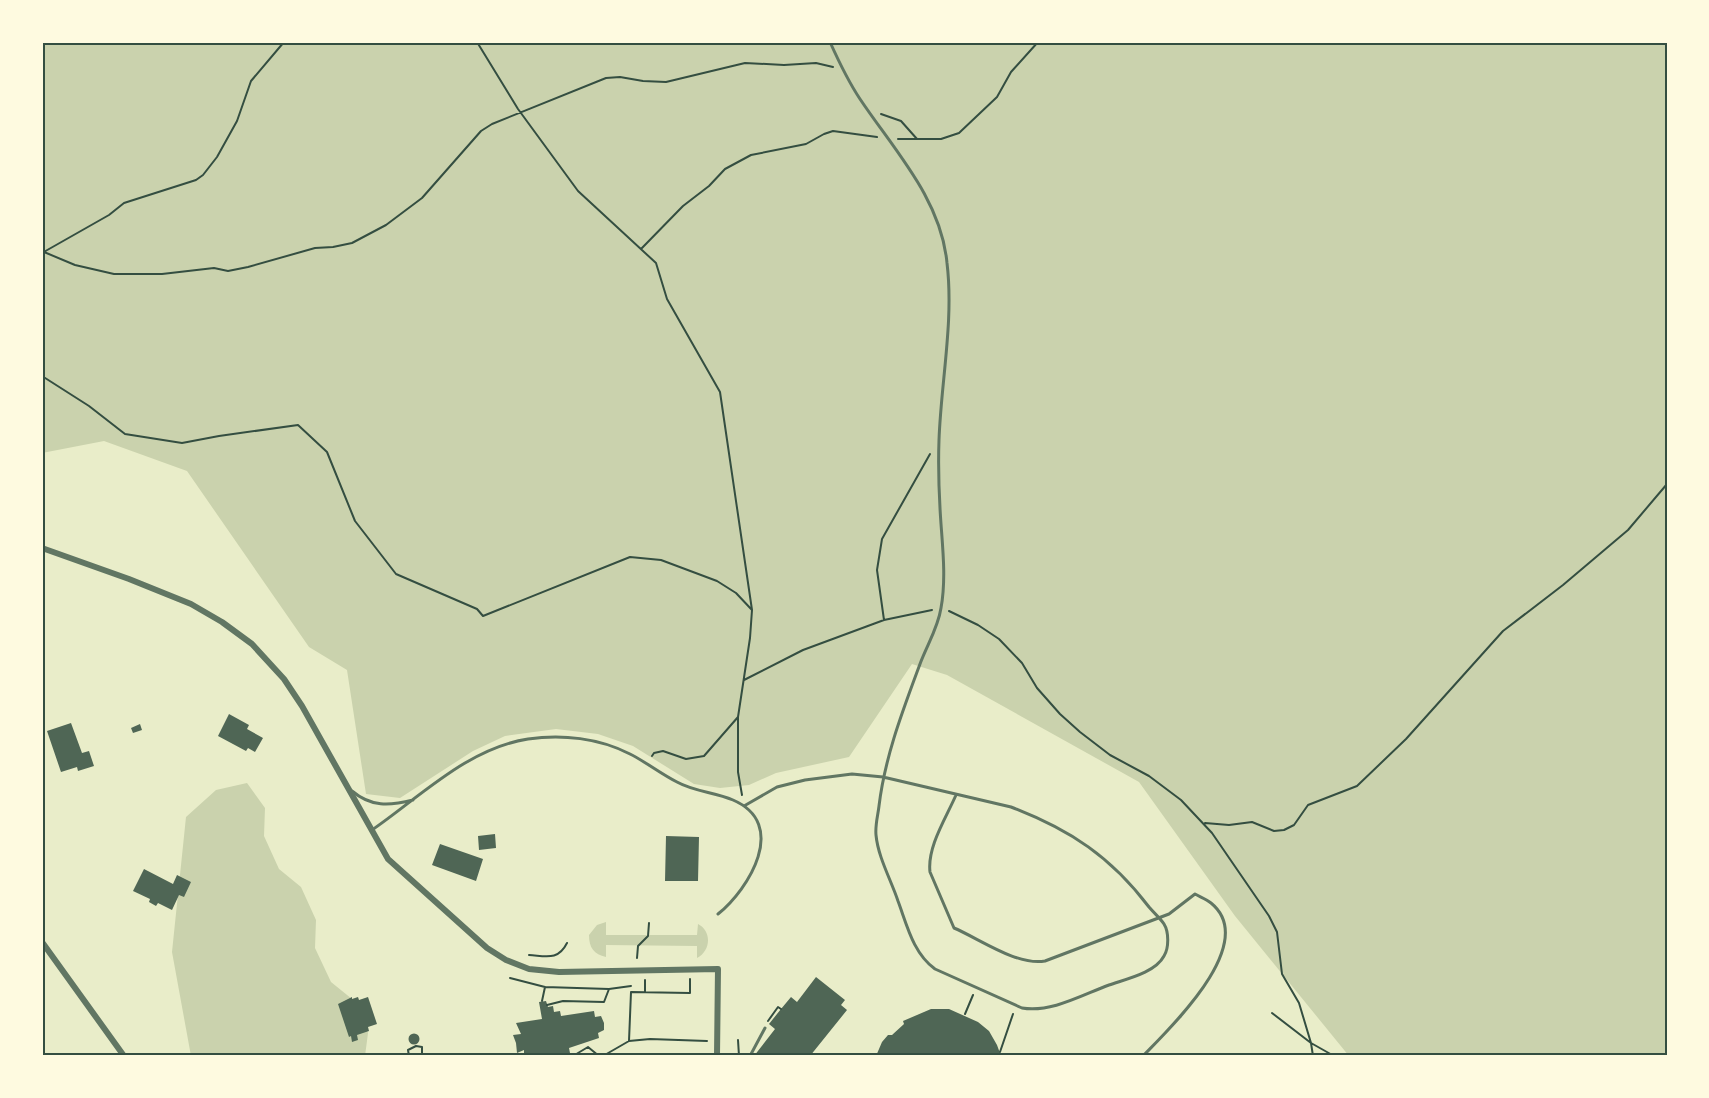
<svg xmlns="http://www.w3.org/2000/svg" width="1709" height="1098" font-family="'Golos Text',sans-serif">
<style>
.green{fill:#cad2ad}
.building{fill:#4f6655}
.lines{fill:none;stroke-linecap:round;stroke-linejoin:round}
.path{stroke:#344e41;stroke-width:2}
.service{stroke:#617663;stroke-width:3}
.minor{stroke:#617663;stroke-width:6}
.neatline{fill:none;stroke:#344e41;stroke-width:2}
</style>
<rect width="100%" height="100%" fill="#e9edc9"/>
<!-- green -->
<path class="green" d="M42,42H1667V1056H1349L1235,916L1139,782L947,675L912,664L849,757L776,773L749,785L720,788L694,784L633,746L598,734L556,729L505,736L473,751L400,798L366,794L347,670L309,647L187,471L104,441L42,453Z
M247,783L265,808L264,836L279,869L301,887L316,920L315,948L331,982L352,999L368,1033L365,1056H191L172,952L186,817L216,790Z
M606,922V935H697L698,924C712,931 711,951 697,958V946L606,945V957C594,954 589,948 589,935L597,925Z"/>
<!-- building -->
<path class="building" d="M229,714L249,725L247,729L263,738L255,752L248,748L246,751L218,736Z
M71,723L82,753L89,751L94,766L78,771L77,767L61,772L47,731Z
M140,724L142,730L133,733L131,728Z
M495,834L496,848L479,850L478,836Z
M666,836L699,837L698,881H665Z
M440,844L483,859L476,881L432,865Z
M144,869L173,884L177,875L191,882L184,897L179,895L172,910L158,903L156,906L149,902L150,899L133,891Z
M816,977L845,1000L841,1005L847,1010L810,1056H754L775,1029L769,1024L781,1009L791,997L797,1002Z
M352,997V999L358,997L359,1000L368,997L377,1024L368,1027L369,1031L357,1035L358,1040L352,1042L351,1036L349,1037L338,1004Z
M546,1001L548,1007L553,1006L554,1012L560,1011L561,1016L594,1011L595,1017L601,1016L604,1023V1030L598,1033L599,1038L569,1048L570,1053L565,1056H550V1054L543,1056H524V1050L517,1053L516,1043L513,1035L521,1034L516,1023L542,1019L539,1002Z
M931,1009H949L978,1022L989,1031L997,1045L1001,1056H876L882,1042L888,1035H892L904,1024L903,1021Z
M408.5 1039a5.5 5.5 0 1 1 11 0a5.5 5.5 0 1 1-11 0Z"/>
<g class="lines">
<!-- path -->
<path class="path" d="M477,42L518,109L578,191L656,263L667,299L720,392L752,610L750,638L738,717L704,756L686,759L663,751L654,753L652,756
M881,114L901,121L917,139
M898,139H941L959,133L997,97L1011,72L1038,42
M641,249L683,206L709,186L725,169L751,155L806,144L824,134L833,131L877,137
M44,252L75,265L114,274H162L214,268L228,271L248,267L315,248L333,247L352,243L386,225L422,198L481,131L492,124L606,78L620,77L643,81L666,82L745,63L784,65L816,63L833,67
M42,253L109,215L124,203L196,180L203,175L217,157L237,121L251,81L284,42
M42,376L89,406L125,434L182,443L219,436L298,425L327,452L355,521L396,574L477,609L483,616L630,557L661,560L717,581L736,593L752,610
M949,611L978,625L999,639L1022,663L1037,688L1060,714L1080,732L1110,755L1149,776L1181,800L1212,833L1269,916L1277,932L1282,974L1299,1003L1311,1043L1334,1056
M884,620L877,570L882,539L930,454
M744,680L803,650L884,620L932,610
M738,717V772L742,795
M1205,823L1229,825L1252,822L1274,831L1284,830L1294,825L1308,805L1357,786L1406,739L1503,631L1563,585L1628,530L1667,484
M529,955C546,956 558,961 567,943
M637,958L638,946L648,936L649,923
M510,978L545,987
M645,992V980
M542,1001L545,987L609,989L631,986
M547,1005L563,1001L604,1002L609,989
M1272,1013L1311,1043L1313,1056
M965,1014L973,995
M768,1021L778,1007L781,1009
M738,1040L739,1056
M629,1041L650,1039L707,1041
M1000,1052L1013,1014
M409,1056L408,1050L416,1046L422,1047V1056
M573,1056L588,1047L599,1056
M603,1056L629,1041L631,992L690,993V979"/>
<!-- service -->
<path class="service" d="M352,791C371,807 389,806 413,800
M956,795C946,818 927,847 930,872L954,928C980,939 1017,966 1045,961L1169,914L1195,894C1200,897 1206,899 1211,903C1260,943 1170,1028 1143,1056
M744,806L777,787L805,780L852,774L883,777L1011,807C1071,830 1111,857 1149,907C1154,913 1161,919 1164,924C1169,932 1169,948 1164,956C1155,973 1126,979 1109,985C1082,995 1051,1013 1022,1008L935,969C913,953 907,925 898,901C891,880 878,857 876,835C875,825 878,815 879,806C885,756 903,710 920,664C927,645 938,628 941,608C946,581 943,551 941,524C939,496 938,468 939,440C941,382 954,321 947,263C941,199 894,150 860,99C848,81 839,62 830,42
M372,830C420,797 468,748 528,739C562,734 599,738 630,754C646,762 661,774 677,782C695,792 715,792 733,800C789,824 749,889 718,914
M750,1056L765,1028"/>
<!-- minor -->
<path class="minor" d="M42,548L129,579L191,604L222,622L252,644L284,679L302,706L388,859L487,948L506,960L529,969L559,972L718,969L717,1056
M42,942L124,1056"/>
</g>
<!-- border -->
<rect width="1709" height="1098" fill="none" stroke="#fefae0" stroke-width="87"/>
<rect x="44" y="44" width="1622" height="1010" class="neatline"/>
</svg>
